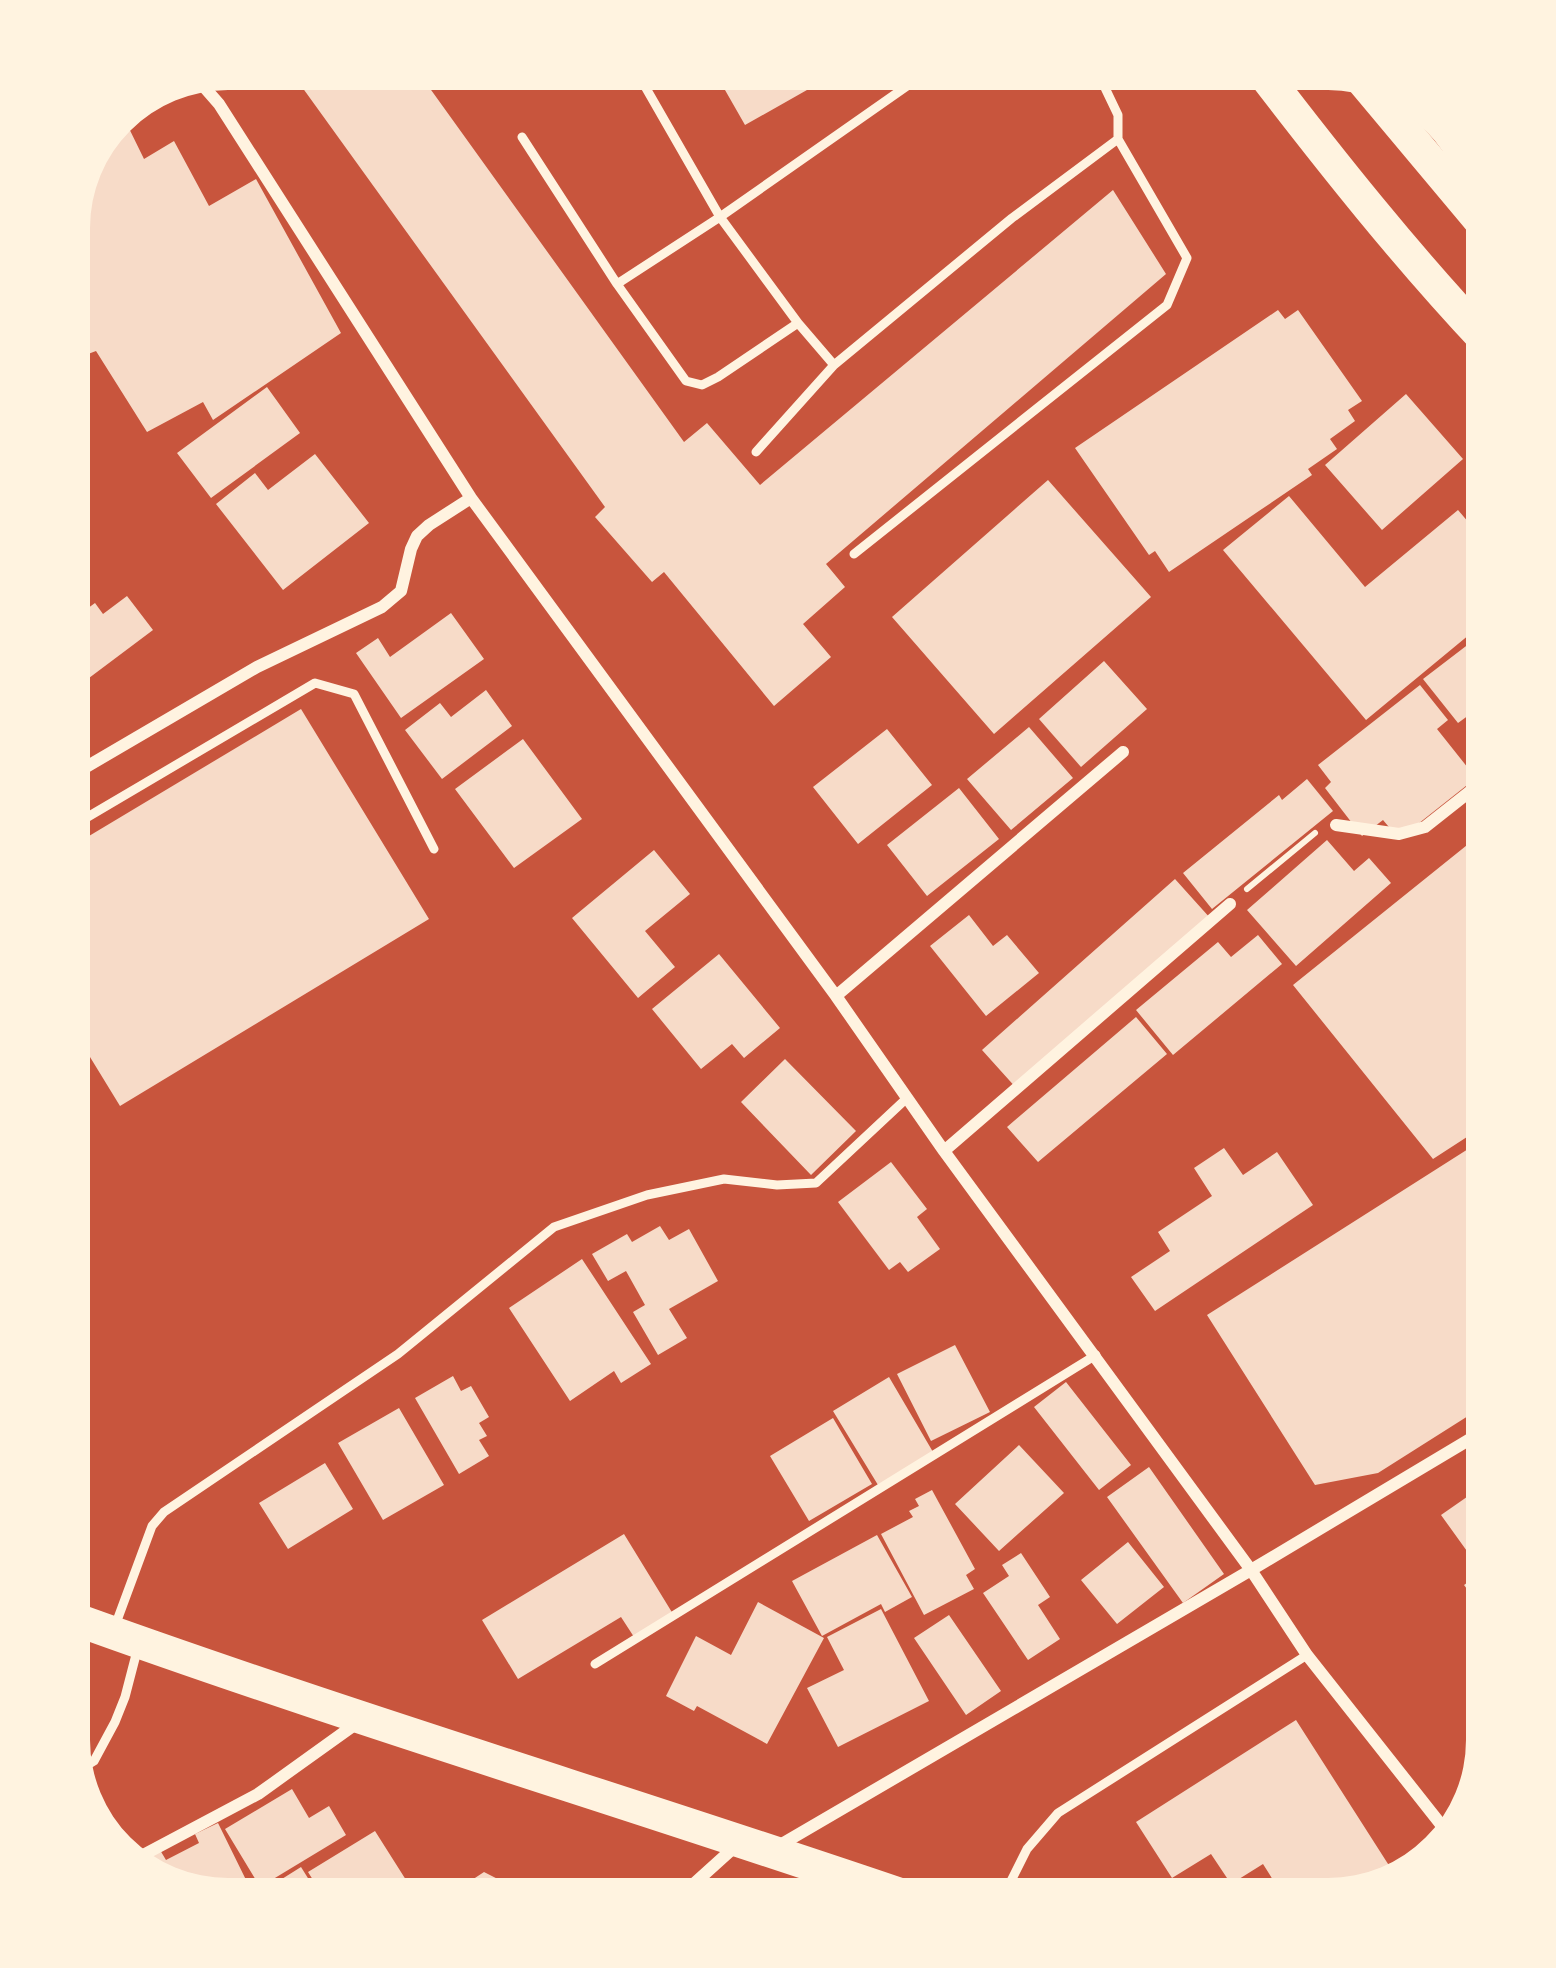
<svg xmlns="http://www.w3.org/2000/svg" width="1556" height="1968" font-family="Manrope,sans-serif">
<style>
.building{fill:#f7dbc8}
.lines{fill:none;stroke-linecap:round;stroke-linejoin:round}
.path{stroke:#fff3e0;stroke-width:6}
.service{stroke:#fff3e0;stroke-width:9}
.minor{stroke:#fff3e0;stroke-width:12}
.trunk{stroke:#fff3e0;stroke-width:33}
</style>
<rect width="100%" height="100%" fill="#c8553d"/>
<!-- building -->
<path class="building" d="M289,69H416L684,442L707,423L760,485L1113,190L1166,274L826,564L845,587L803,624L831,657L774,706L664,572L652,582L595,517L605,507Z
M713,69H844L745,125Z
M121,112L144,159L174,141L209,206L256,179L341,333L213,420L203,402L147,432L96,351L72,360L69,355V217Z
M1278,310L1285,319L1298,310L1362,401L1348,410L1355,421L1330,439L1337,449L1308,469L1312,475L1169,572L1155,551L1149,555L1075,448Z
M267,387L300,433L211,498L177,453Z
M1406,394L1463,459L1382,530L1325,465Z
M315,454L369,523L283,590L216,504L255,473L268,490Z
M1048,480L1151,597L994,734L892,617Z
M1289,496L1365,587L1458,510L1487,544V620L1366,720L1223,550Z
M127,596L153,630L69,693V622L95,603L103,614Z
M451,613L484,659L401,718L356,653L378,638L390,657Z
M1487,630V719L1478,726L1469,715L1458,723L1423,679Z
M1104,661L1147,709L1081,767L1039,719Z
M1420,685L1448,720L1437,729L1476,778L1399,839L1383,820L1362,836L1325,788L1331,782L1318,765Z
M486,690L512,726L442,779L405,730L440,703L451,717Z
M301,709L429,919L120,1106L90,1057L69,1070V848Z
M1029,727L1073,778L1011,830L967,779Z
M887,729L932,785L858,844L813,787Z
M523,739L582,819L514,868L455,789Z
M1307,779L1333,811L1212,909L1183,873L1279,795L1282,800Z
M959,788L999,839L927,896L887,845Z
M1487,829V1124L1433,1159L1293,985Z
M1327,840L1354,871L1369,858L1391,883L1296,966L1247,910Z
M654,850L690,894L645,931L675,967L638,998L572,918Z
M1175,879L1211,919L1018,1090L982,1050Z
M969,915L993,946L1007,935L1039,973L986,1016L930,946Z
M1258,935L1282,964L1173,1055L1136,1010L1218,942L1231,957Z
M719,954L780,1028L744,1058L732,1044L701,1069L652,1009Z
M1136,1017L1167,1054L1038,1162L1007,1127Z
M785,1059L856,1131L811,1175L741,1102Z
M1487,1137V1404L1378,1473L1315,1485L1207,1315Z
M1224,1148L1243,1175L1277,1152L1313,1205L1155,1311L1131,1277L1170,1251L1158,1232L1212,1196L1194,1168Z
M891,1162L927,1209L917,1217L940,1249L908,1272L900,1262L889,1270L838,1202Z
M660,1226L669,1240L689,1229L718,1281L669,1309L687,1338L658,1355L633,1312L645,1305L626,1271L608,1281L592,1254L627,1234L632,1242Z
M582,1259L651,1364L621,1383L614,1371L570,1401L509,1308Z
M955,1345L990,1412L931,1441L897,1374Z
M453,1376L461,1391L471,1386L489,1417L479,1423L487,1436L479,1440L489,1456L459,1474L415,1398Z
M889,1377L933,1452L878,1485L833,1411Z
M1066,1382L1131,1465L1099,1490L1034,1407Z
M399,1408L444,1485L383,1520L338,1443Z
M833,1418L872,1484L809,1521L770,1456Z
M1019,1445L1064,1493L999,1551L955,1504Z
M325,1463L353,1509L288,1549L259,1503Z
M1149,1467L1224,1574L1183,1603L1107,1497Z
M1487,1483V1616L1464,1585L1482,1572L1441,1515Z
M932,1490L975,1569L966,1575L974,1589L924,1615L881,1534L913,1517L909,1511L919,1506L915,1499Z
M624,1534L673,1614L634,1637L621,1617L518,1679L482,1620Z
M877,1535L912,1597L885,1612L881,1604L822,1636L792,1581Z
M1128,1542L1164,1587L1117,1624L1081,1580Z
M1021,1553L1050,1597L1038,1605L1060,1639L1028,1660L983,1593L1009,1576L1002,1565Z
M758,1602L824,1638L767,1744L697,1706L694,1711L666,1696L696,1636L731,1655Z
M881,1609L929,1701L838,1747L807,1688L844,1670L827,1637Z
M949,1615L1001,1691L966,1715L914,1638Z
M1296,1720L1397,1878L1329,1899H1326L1318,1887L1299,1899H1285L1263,1864L1231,1884L1211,1854L1172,1878L1136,1822Z
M292,1789L309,1818L329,1806L346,1835L260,1887L225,1829Z
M218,1823L250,1888L228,1899H218L149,1878L142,1872L145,1871L139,1860L160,1850L166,1860L199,1843L195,1834Z
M375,1831L413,1891L400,1899H325L308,1872Z
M301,1867L321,1899H250Z
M484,1872L537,1899H443Z"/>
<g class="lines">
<!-- path -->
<path class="path" d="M1247,889L1315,833"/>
<!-- service -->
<path class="service" d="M635,69L720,217L907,86L942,69
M453,72L458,69
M522,137L617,284L720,217L798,323L834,365L1012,218L1118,139V115L1096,69
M617,284L686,381L702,385L718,377L798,323
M756,452L834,365
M854,554L1167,305L1187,258L1118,139
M69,762L75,773
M69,828L315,683L354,694L434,849
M69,1092L85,1083
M115,1626L152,1526L164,1512L398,1354L554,1227L647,1195L724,1179L777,1185L816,1183L907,1098
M595,1664L1096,1355
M78,1771L94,1761L115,1722L125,1697L138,1647
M1002,1899L1027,1849L1058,1813L1307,1655"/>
<!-- minor -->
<path class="minor" d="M198,80L219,104L471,498L836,996L944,1151L1251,1570L1307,1655L1450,1836
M69,777L257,667L382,607L401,591L411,549L417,536L429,525L471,498
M1336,825L1399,834L1425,827L1487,778
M836,996L1123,752
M944,1151L1230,904
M775,1848L1251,1570L1487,1429
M137,1867L145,1854L258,1794L357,1723
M677,1899L739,1843"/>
<!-- trunk -->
<path class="trunk" d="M1260,69C1332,163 1406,256 1487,342
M1358,75L1487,229
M69,1617C348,1718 632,1803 913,1899"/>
</g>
<!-- crop -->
<path d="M0 0H1556V1968H0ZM228 90H1328A138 138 0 0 1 1466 228V1740A138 138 0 0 1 1328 1878H228A138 138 0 0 1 90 1740V228A138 138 0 0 1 228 90Z" fill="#fff3e0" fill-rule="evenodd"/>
</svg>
